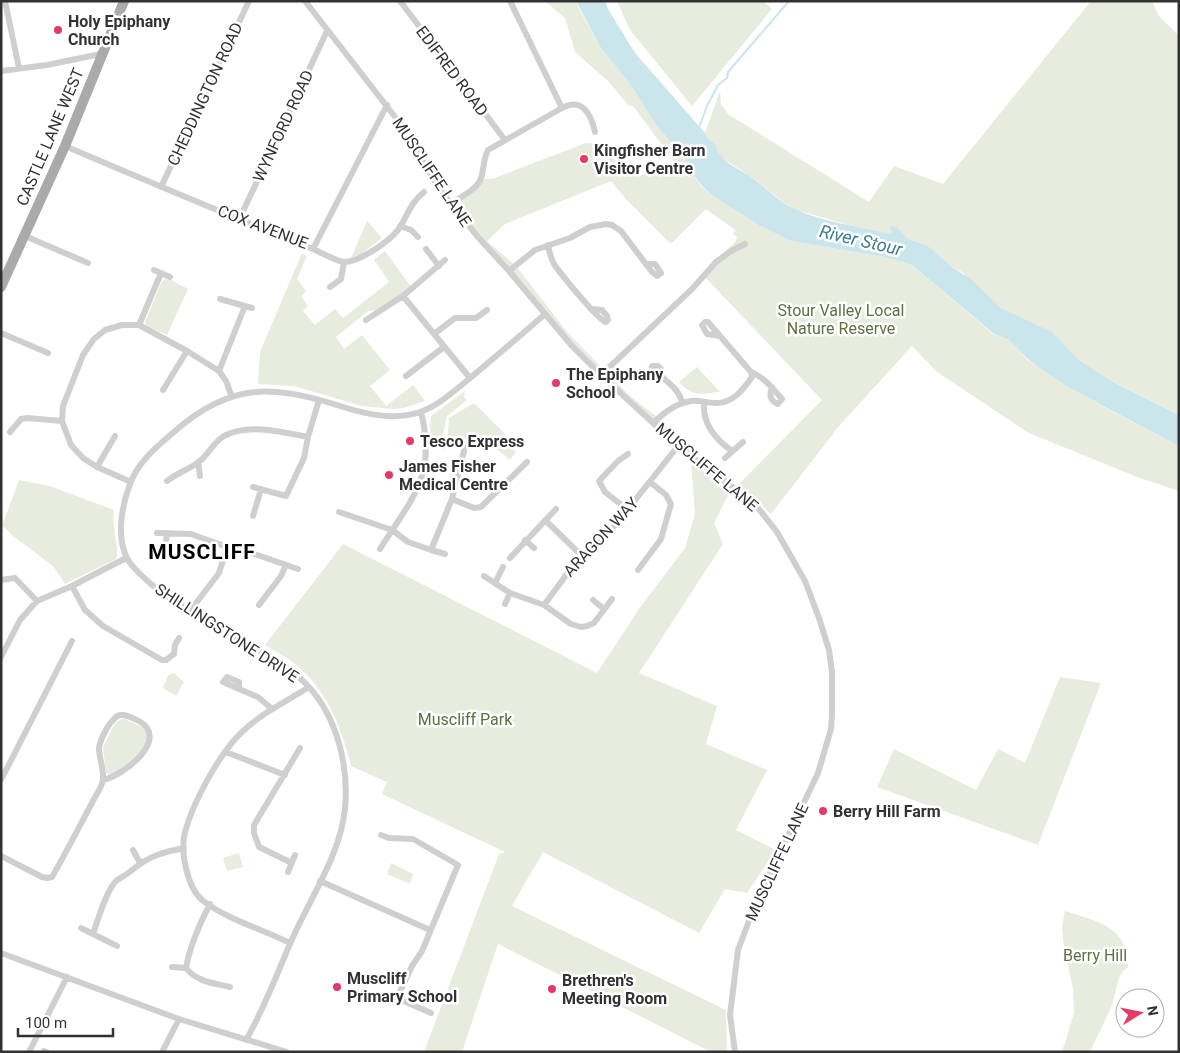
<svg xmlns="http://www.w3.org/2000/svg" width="1180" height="1053" font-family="Roboto,sans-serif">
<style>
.green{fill:#e8ecde}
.water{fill:#cbe5ec}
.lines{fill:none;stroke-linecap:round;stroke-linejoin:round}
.stream{stroke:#cbe5ec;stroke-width:2}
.street{stroke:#cfcfcf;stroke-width:6}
.primary{stroke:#aaa;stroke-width:10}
.poi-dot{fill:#e53967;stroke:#fff;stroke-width:2}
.labels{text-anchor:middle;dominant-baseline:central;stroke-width:5;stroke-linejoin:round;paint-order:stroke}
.poi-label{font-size:16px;font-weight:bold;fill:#323232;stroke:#fff;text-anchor:start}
.street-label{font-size:16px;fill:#323232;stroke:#fff}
.park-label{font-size:16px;fill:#5f6f3f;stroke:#fff}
.water-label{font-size:18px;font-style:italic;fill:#3d7f8f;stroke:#fff}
.district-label{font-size:21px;font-weight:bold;letter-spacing:1px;fill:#000;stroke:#fff}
</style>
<rect width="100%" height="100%" fill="#fff"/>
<!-- green -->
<path class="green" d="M545,1H577L578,7L601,48L630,84L657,126L685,159L688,168L696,179L702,187L713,196L760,226L791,241L885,257L912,265L993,334L1009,340L1028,360L1038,367L1066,386L1097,402L1098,404L1179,446V491L1137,477L1029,433L937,372L912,346L839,426L771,514L763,507L762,504L736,487L822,400L702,274L735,242L737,237L733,234L735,230L706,209L671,244L625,198L611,181L505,224L487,241L516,266L567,332L629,395L658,418L673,433L699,462L601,375L451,204L481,179H492L586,143H599L603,145L623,171L630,174L641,175L664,170L675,163L634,107L628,105L609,82L575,52L565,18Z
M617,1H763L772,9L692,106L630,30Z
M1091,1H1152L1159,16L1179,36V415L1113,382L1078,359L1051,332L1001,308L962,272L952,267L927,245L908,239L898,228L890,234L849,225L796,210L783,202L755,179L722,158L716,150L715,144L707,138L705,133L720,91L721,104L728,114L869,202L894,166L943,184Z
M367,221L382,238L361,254L351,258Z
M385,251L411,287L380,310L368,311L336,337L344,349L362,335L390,370L370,386L386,406L413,385L425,401L403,408L393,409L362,406L294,386L258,384L260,352L302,253L307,256L297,279L306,291L301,296L308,306L303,311L315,325L335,309L343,318L389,282L374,260Z
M169,279L188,289L167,335L147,326L145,322L161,283L164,280Z
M697,367L720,392C700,394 693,397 679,382Z
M465,391L464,397L467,400L447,416C443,429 447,436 432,442L430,428L431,416Z
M474,403L508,437L506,442L516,452L510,460C484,438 473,432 442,451L447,444L449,418Z
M691,461L729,493L714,523L723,544L639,673L717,706L706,744L767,770L736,830L776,850L747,893L725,889L699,933L543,852L512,906L726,1010L727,1052H711L498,944L462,1052H424L499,854L505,852L382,794L387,782L351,766C341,725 325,684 288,659C281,654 272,650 265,645L343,544L597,673L639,609L685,548L695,514Z
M19,480L50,486L114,510C111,525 120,551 116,559L65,584L53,566L13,536L5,528L2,526Z
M174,673L184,682L176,696L163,688L168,675Z
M1060,677L1101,683L1038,845L877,787L894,749L976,790L998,749L1025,763Z
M122,719H125L146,729L148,738L139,757L111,776L106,773L103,747L115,723Z
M239,853L243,867L227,871L223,858Z
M391,863L413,874L410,884L387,874Z
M1065,911C1098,922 1127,925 1128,967L1123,971L1119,978L1111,1008L1090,1052H1062L1074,1013L1073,989L1064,947L1062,927Z"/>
<!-- water -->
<path class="water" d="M577,1H605L608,9L635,53L705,133L707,138L715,144C719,161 737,168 750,176C766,187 779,203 797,210C825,222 857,226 886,233L890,234L892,232L889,228L893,226L898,228L908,239L927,245L952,267L971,279L1001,308L1052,332L1078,359L1113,382L1179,415V446L1099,404L1097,402L1066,386L1038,367L1029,360L1009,340L994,334L912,265L885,257L791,241L760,226L713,196L703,187L695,177L688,168L685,159L657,126L630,84L601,48L579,7Z"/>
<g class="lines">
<!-- stream -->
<path class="stream" d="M699,128L707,106L718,85L727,78L728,72L789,1"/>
<!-- street -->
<path class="street" d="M5,1L19,68
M305,1L399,122L439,188L477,236L509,271L572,346L601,375L678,446L755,504L777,532L805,581L819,618L829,650L832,672V714L831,729L818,773L755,905L738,950L730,1015L735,1052
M400,1L505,140
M1,71L47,65L101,54
M562,108C582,97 591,114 595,132
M65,146C147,181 230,216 313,249L387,105
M161,187L249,1
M451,204C460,197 477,190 481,178C484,169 483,160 488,150L562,108L510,1
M239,220L327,31
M400,226L411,230L418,237
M25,236L88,263
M548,245C549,251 551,258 554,264C560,273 599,321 606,322L608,320L607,316L602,310L591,309
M313,249C320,252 338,262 345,262C361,261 388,242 398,230C408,216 409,204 424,192
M426,249L439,266
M154,270L170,277
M509,271L535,250L570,238L590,227L606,224L612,225L621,231L652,272L657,276L661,273L655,264H646
M330,287L341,279L344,262
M403,296L470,378
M220,299L252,308
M366,320L403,296L445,260
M139,325L161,273
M1,333L48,353
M434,334L455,318H476L487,310
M219,371L245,306
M751,372C765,378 772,388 782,399L778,404C770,401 769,395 772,387
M601,375L692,289L716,262L731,251L745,244
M406,376L444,347
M661,376H656L651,372L652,366H658L661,369V376C670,384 680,391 682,403
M163,390L187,351
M704,402C702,424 715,439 732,451
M654,422C664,413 676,403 691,401C699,400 707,403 715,403C732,404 743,390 752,377L751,372L708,322H705L702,325L707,334L720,336
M10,432L21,419L27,418L62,421
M628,454L618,461L599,481L605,492L628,510
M725,458L743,442
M198,462L200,476
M97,467L115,436
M167,481C177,473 190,469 200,461C209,453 214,442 224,436C249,423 282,432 308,437
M131,482L97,467L83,458L71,445L62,421L63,406L83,355L94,339L105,330L122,325H139L187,351L219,371L226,381L232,397
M253,487L286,496L304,458L308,437L319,400
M452,499L474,508L481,507L527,462
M339,512L392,530L408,542L431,550L452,499L465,447
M253,516L261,489
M545,520L581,555
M157,533L191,534L227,547L240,549L298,569
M525,540L534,548
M380,549C412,498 437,476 421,412
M431,550L445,554
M165,552L167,533
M510,558L556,509
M638,570L661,539L671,504L666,495L650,482
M484,576L510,593L544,605L571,624L581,627L587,626L594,623L612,599
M1,580L15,578L37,601
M495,583L503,567
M72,586L85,610L103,626L162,660H166L174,654L175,645L179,638
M593,600L604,609
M505,604L510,593
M259,605L281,576L286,565
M544,605L581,555L609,533L678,446
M190,611L219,573L227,547
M1,657L20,620L37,601L72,586L126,558
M239,689V682L227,677L223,682L258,697L272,709
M226,752L285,775
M1,780L72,641
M381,835L389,838L413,839L458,865L422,951L412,966L397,998L431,1013
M133,850L140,863
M1,856L42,877L47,878L52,877C66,853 79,827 92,803C95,796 103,786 103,779C104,769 99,758 99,748C100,740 108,724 115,718C121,711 132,718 139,721C171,739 123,776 103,780
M292,863L259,847L254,833V825L300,748
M288,872L295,855
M320,881L430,930
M210,904C199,925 190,945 186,968C197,982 213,983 230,987
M81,928L117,946
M93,934C98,920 106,891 116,881C121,877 127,875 132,870C149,856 163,852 184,848
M290,943C264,930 224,918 202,900C187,887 180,851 185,832C193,802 220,752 243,731C262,713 287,701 309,687
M1,953L179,1019L287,1052
M172,967L186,968
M246,1040C264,1009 276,976 290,944C308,901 341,855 345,808C349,766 337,718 309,687C285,661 249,647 219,630C209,625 200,617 190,611C176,602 163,595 151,584C143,577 132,568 127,558C116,537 122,505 130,484C138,461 158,446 175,431C231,382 273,385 340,406C365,414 394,421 420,412C438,406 454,391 469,379C494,358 520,336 545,314
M44,1051L47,1052
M29,1052L67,977
M162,1052L179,1019"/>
<!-- primary -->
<path class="primary" d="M1,287L65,146L124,1"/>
</g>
<!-- markers -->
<g class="poi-dot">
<circle cx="58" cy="30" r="5"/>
<circle cx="584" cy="159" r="5"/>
<circle cx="556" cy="383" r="5"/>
<circle cx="410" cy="441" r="5"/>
<circle cx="389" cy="475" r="5"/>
<circle cx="823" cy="811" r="5"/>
<circle cx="337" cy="987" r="5"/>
<circle cx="552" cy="989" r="5"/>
</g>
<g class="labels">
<!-- poi labels -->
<g class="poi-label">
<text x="68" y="21">Holy Epiphany<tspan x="68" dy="18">Church</tspan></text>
<text x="594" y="150">Kingfisher Barn<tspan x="594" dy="18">Visitor Centre</tspan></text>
<text x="566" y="374">The Epiphany<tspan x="566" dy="18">School</tspan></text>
<text x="420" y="441">Tesco Express</text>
<text x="399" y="466">James Fisher<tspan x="399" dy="18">Medical Centre</tspan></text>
<text x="833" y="811">Berry Hill Farm</text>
<text x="347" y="978">Muscliff<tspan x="347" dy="18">Primary School</tspan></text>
<text x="562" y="980">Brethren's<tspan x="562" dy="18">Meeting Room</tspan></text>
</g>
<!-- street labels -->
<g class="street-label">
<text transform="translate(452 71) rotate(53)">EDIFRED ROAD</text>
<text transform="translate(205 94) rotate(-65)">CHEDDINGTON ROAD</text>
<text transform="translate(283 126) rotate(-65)">WYNFORD ROAD</text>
<text transform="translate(50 137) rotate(-67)">CASTLE LANE WEST</text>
<text transform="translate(432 172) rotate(56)">MUSCLIFFE LANE</text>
<text transform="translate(263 227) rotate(21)">COX AVENUE</text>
<text transform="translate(707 467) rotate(40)">MUSCLIFFE LANE</text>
<text transform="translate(601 537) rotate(-47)">ARAGON WAY</text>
<text transform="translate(227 633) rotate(33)">SHILLINGSTONE DRIVE</text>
<text transform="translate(777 862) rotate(-65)">MUSCLIFFE LANE</text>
</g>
<!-- park labels -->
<g class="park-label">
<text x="841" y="310">Stour Valley Local<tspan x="841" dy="18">Nature Reserve</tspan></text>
<text x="465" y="719">Muscliff Park</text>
<text x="1095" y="955">Berry Hill</text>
</g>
<!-- water labels -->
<g class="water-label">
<text transform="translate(861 240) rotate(13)">River Stour</text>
</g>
<!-- district labels -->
<g class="district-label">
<text x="202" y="552">MUSCLIFF</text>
</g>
</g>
<!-- border -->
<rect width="1180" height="1053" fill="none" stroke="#323232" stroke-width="5"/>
<!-- north arrow -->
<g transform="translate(1140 1013) rotate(80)"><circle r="24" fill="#ffffff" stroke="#adadad"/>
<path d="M0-4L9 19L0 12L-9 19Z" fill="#e53967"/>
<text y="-8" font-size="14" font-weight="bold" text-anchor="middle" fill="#323232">N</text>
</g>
<!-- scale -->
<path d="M18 1028v8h95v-8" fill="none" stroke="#323232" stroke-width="2.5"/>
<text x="25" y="1028" font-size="15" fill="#323232" stroke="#ffffff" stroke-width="4" paint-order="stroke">100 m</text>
</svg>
